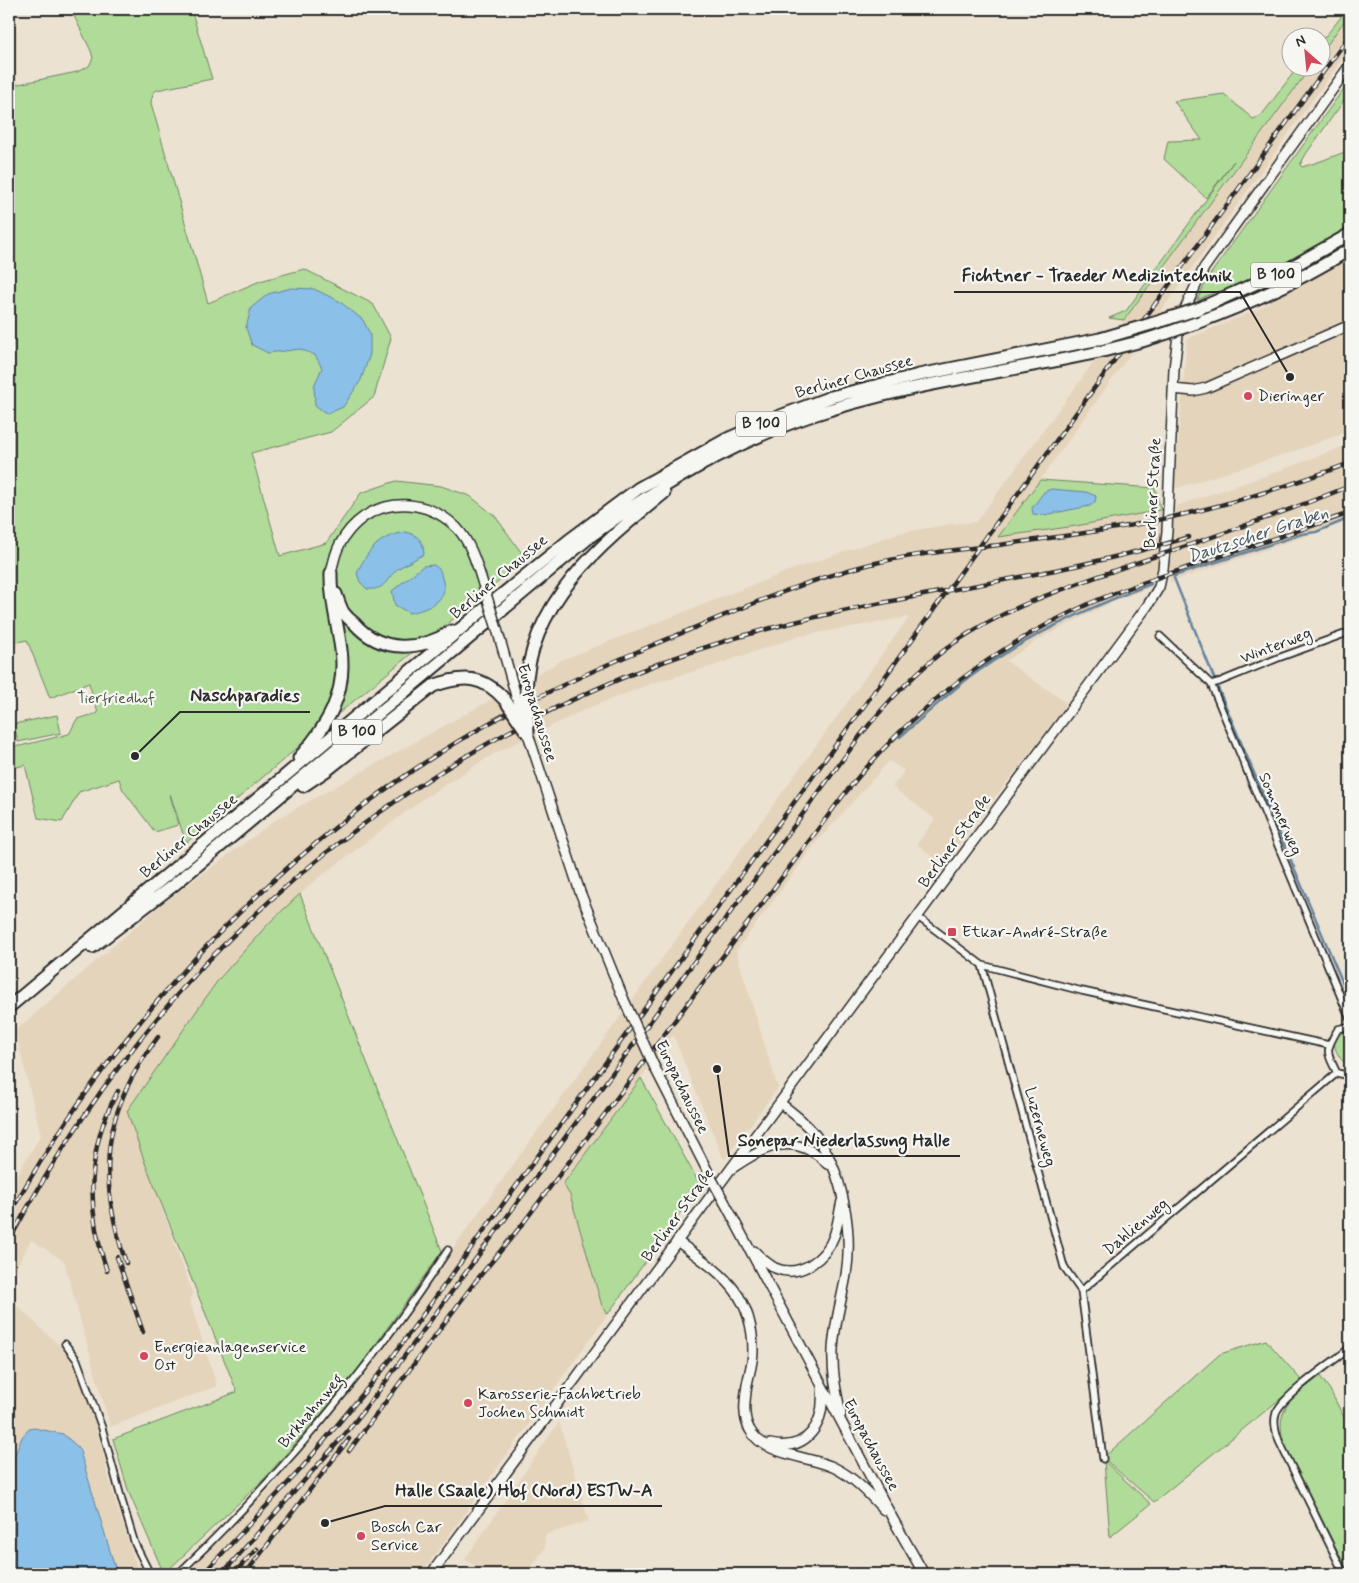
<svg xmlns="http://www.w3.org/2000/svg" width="1359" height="1583" font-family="Mynerve,sans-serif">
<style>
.built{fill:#e5d4bc}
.green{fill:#b0db99;stroke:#6e8362}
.water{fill:#8bc0e9;stroke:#65849d}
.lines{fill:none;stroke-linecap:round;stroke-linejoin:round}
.stream{stroke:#65849d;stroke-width:2.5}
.street-casing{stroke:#2b2b2b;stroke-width:9}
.secondary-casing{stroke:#2b2b2b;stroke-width:12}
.primary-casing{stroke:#2b2b2b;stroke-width:12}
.highway-casing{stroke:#2b2b2b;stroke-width:15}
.street{stroke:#f6f6f2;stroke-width:5.5}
.secondary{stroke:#f6f6f2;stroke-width:9}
.primary{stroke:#f6f6f2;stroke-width:9}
.highway{stroke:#f6f6f2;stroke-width:11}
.rail-casing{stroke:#2b2b2b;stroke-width:4.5}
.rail{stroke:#f6f6f2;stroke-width:2.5;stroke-dasharray:8;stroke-linecap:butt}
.primary-bridge-casing{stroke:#2b2b2b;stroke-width:12;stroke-linecap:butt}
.highway-bridge-casing{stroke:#2b2b2b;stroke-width:15;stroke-linecap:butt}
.primary-bridge{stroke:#f6f6f2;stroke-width:9}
.highway-bridge{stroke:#f6f6f2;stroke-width:11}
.poi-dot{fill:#d1495b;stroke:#f6f6f2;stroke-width:2}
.labels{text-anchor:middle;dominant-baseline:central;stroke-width:4.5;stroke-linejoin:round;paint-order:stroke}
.shield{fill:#f6f6f2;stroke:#686867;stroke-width:1}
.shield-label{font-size:15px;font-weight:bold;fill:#2b2b2b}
.street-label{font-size:16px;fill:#2b2b2b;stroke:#f6f6f2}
.poi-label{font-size:16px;fill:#2b2b2b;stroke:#f6f6f2;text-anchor:start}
.park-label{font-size:16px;fill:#4c5746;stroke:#f6f6f2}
.water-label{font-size:18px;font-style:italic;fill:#485864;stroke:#f6f6f2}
.leader{fill:none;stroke:#2b2b2b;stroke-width:2}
.callout-dot{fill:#2b2b2b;stroke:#f6f6f2;stroke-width:2}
.callout-label{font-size:18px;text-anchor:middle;font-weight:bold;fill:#2b2b2b;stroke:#f6f6f2;stroke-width:4.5;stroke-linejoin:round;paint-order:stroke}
</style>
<rect width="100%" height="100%" fill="#ece2d2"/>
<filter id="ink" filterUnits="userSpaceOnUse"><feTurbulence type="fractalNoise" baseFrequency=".02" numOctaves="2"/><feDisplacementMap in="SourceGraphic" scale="10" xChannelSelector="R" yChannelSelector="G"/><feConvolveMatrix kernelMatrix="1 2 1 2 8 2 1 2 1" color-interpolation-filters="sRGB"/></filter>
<g filter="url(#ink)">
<!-- built -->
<path class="built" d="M1350,13V48L999,537L1076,526L1161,510V516L1175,513L1176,506L1276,472L1350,444V521L1170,582V576L1153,582L1151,587L1116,600L1043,637L1006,661L1068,704L942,865L917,844L935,819L892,787L904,771L889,761L815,844L736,951L778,1088L724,1160L673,1035L631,1091L563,1184L570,1195L602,1306L608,1314L422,1573L424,1574H186L276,1482L349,1392L909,617L800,636L713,666L653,683L586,709L492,755L423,799L316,880L269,923L218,980L127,1111L193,1294L190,1302L217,1386L110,1427L64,1261L31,1240L17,1266L10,1299L64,1350L76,1367L96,1426L113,1494L139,1574H9V1188L41,1135L15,1031L162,904L277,819L564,659L791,570L899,533L951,524L976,522L1310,68H1322V52Z
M1350,255V431L1289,453L1174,489L1187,339L1258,309Z
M559,1422L589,1521L545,1535V1548L526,1574H485L465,1559Z"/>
<!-- green -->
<path class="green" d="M94,9H191L212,79L157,90L153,93L151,103L208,303L260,281L304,269L373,304L391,338L374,397L331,432L251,453L280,556L326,543L361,493L396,481L441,486L470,496L495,516L526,559L304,742L186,843L170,794L178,825L155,832L123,790L119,779L79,792L62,822L38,818L25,765L9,769V746H20L69,734L77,719L98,713L89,683L50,698L27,640L9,644V86L77,72L89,66L93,58L91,51L74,16L86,10Z
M1347,9H1350V13L1322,52V40L1334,26Z
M1297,68H1310L1124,320L1109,318L1126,311L1234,161L1206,198L1164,159L1168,141L1202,140L1174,101L1224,94L1253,119L1261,116Z
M1350,80V92L1306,154L1300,165L1302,167L1321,161L1350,150V226L1274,269L1222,292L1218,291L1197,300L1209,276Z
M1040,480L1155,488L1161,510L1076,526L998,537Z
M57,715L61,733L18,742L14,724Z
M300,894L442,1251L349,1382L265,1478L164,1574L129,1493L113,1439L237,1392L145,1163L127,1111L218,980L269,923Z
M1345,1032L1350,1033V1068C1339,1060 1324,1037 1345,1032Z
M641,1078L700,1185L608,1314L602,1306L570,1195L563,1184Z
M1266,1340L1302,1381L1154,1502L1103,1458L1220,1354Z
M1320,1376L1330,1390L1350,1429V1574H1349L1284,1443C1273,1406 1295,1397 1320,1376Z
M1104,1461L1151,1504L1110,1537Z"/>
<!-- water -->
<path class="water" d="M291,288L314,289L339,301L363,320L370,334V354L361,380L343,407L327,414L315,405L314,386L322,368L315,355L300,349L268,353L252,345L246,328L251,308L268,294Z
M1051,489L1086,492L1096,496L1095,502L1090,506L1044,515L1033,514L1032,508L1044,492Z
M406,532C419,536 423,540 424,554C416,559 407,563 399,568C386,577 387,591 367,589L360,582L357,573C368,549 380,536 406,532Z
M434,565L440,570C441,575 443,581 444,586C445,604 423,610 409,613L395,605L392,591L423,566Z
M34,1428L63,1434L79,1448L117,1574H9V1470L22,1437L29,1429Z"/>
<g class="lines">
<!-- stream -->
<path class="stream" d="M1174,576L1302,534L1316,532L1350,518
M1174,578L1218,688L1350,1000
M900,737C922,718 943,698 966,680C1022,638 1087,608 1151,584"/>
<defs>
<path id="street" d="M1160,636L1211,684L1350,1019
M1211,684L1219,682L1278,658L1350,632
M918,917L982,965L1082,991L1329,1045
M982,965L1064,1267L1081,1291
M1350,1026L1338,1029C1325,1051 1326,1051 1337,1073L1350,1076
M65,1344L77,1360L102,1428L122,1501L135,1544L150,1574
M1103,1459L1081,1291L1337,1073
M178,1574C280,1477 370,1368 448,1250
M1344,1574L1279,1441C1276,1432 1273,1423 1276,1413C1282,1396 1334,1361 1350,1348"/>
<path id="secondary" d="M1173,389L1193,391L1206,388L1350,325
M431,1574L1148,605L1159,587L1163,569L1167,531L1174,369L1178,335L1185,309L1204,268L1350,65"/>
<path id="primary" d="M331,573C333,563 335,553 340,544C365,498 421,492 457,528C471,543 477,565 483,584
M497,629L516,696
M528,734L580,892L624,1000
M655,1068L709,1174
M780,1103C793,1113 806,1123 816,1136C843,1172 853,1231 846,1275C842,1299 834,1325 833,1350C832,1372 836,1392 841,1414
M731,1169C755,1153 780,1135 809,1150C817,1154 822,1157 827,1164
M725,1203L894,1521L924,1574
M677,1241C720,1273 753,1292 753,1351C753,1362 749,1374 747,1385C745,1399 742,1417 750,1430C764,1456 811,1456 835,1468C855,1478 870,1495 884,1510
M754,1251C760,1257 767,1264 775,1268C800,1279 826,1258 834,1236C838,1225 839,1213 842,1201
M770,1444C808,1452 825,1424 822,1389"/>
<path id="highway" d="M1198,309L1288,269L1350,234
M1196,323C1250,303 1302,280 1350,249
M1151,324L1170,318
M1142,341L1167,333
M336,594C338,600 340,606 343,612C346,616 350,620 354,623C381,654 420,651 452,631
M526,691C529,603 600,545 664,493
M299,758C327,726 347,694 341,650C338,624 330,600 331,573
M303,786L327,770L433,686C463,675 483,675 505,700
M92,947L175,884L592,535C659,486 731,443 810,416C904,384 1003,373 1099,352
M9,1007L477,615L568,541L639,488L727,439L775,418L831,397L919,375L1100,339"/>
</defs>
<!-- street casing -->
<use href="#street" class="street-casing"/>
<!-- secondary casing -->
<use href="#secondary" class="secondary-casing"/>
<!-- primary casing -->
<use href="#primary" class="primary-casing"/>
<!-- highway casing -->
<use href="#highway" class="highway-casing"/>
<!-- street -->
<use href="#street" class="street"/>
<!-- secondary -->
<use href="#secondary" class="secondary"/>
<!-- primary -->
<use href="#primary" class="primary"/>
<!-- highway -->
<use href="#highway" class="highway"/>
<defs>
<path id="rail" d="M9,1215C122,1013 290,835 493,721C554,687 618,659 682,633C744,607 806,580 871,564C913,554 956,550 999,545C1036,540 1073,535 1110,529C1192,516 1273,492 1350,463
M9,1241C62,1142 127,1047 204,965C356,805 553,686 767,629C906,592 1051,579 1189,537
M117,1257L143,1332
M126,1263C96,1175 102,1111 158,1037
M107,1271C86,1211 86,1148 118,1091
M349,1451L475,1282L521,1226L842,797C910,710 992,647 1093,602C1130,586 1169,574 1207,561C1255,545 1302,529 1350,513
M203,1574L300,1470L385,1367L1350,35
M222,1574L346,1433L378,1392L860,736C887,702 916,671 951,645C1005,607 1068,587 1130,565C1204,540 1278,515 1350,486
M233,1574L257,1549
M245,1574L349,1439"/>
</defs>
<!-- rail casing -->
<use href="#rail" class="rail-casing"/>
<!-- rail -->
<use href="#rail" class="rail"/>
<defs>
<path id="primary-bridge" d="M483,584L497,629
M516,696L525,724
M624,1000L655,1068
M709,1174L725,1203"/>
<path id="highway-bridge" d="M1170,318L1198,309
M1167,333L1196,323
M1100,339L1151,324
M1099,352L1142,341
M526,691L528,734
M505,700L528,734"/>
</defs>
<!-- primary-bridge casing -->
<use href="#primary-bridge" class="primary-bridge-casing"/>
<!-- highway-bridge casing -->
<use href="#highway-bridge" class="highway-bridge-casing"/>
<!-- primary-bridge -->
<use href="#primary-bridge" class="primary-bridge"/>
<!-- highway-bridge -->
<use href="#highway-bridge" class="highway-bridge"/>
</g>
</g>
<!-- markers -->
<g class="poi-dot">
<circle cx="1248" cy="396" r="5"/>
<rect x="947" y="927" width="10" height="10" rx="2.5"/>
<circle cx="144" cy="1356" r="5"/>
<circle cx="468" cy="1403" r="5"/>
<circle cx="361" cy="1536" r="5"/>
</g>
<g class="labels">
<!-- shield labels -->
<g class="shield">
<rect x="1251" y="262.5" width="50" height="25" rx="4"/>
<rect x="736" y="411.5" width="50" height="25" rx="4"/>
<rect x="332" y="719.5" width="50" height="25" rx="4"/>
</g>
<g class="shield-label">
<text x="1276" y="275">B 100</text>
<text x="761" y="424">B 100</text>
<text x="357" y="732">B 100</text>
</g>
<!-- street labels -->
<g class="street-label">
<text transform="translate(854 377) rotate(-16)">Berliner Chaussee</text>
<text transform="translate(1153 493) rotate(-87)">Berliner Straße</text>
<text transform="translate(499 577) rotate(-40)">Berliner Chaussee</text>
<text transform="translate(1276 646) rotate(-21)">Winterweg</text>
<text transform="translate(537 713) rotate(73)">Europachaussee</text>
<text transform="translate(1280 814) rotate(67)">Sommerweg</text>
<text transform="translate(189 836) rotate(-40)">Berliner Chaussee</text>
<text transform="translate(955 841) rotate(-54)">Berliner Straße</text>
<text transform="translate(682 1087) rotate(64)">Europachaussee</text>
<text transform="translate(1040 1127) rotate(75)">Luzerneweg</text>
<text transform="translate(678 1215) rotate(-54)">Berliner Straße</text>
<text transform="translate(1136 1227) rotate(-40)">Dahlienweg</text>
<text transform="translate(311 1411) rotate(-50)">Birkhahnweg</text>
<text transform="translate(871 1445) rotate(62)">Europachaussee</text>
</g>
<!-- poi labels -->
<g class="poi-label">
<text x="1258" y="396">Dieringer</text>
<text x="962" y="932">Etkar-André-Straße</text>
<text x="154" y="1347">Energieanlagenservice<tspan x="154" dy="18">Ost</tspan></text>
<text x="478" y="1394">Karosserie-Fachbetrieb<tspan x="478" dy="18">Jochen Schmidt</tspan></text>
<text x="371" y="1527">Bosch Car<tspan x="371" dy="18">Service</tspan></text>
</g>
<!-- park labels -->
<g class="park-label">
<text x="116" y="698">Tierfriedhof</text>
</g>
<!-- water labels -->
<g class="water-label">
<text transform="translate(1258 535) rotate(-18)">Dautzscher Graben</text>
</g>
</g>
<!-- callouts -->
<path class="leader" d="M1290 377L1240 292H954M135 756L180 712H310M717 1069L729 1156H960M325 1523L385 1506H662"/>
<g class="callout-dot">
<circle cx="1290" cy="377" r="5"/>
<circle cx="135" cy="756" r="5"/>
<circle cx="717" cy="1069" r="5"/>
<circle cx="325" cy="1523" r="5"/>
</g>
<g class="callout-label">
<text x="1097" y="281">Fichtner - Traeder Medizintechnik</text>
<text x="245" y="701">Naschparadies</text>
<text x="844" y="1146">Sonepar Niederlassung Halle</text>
<text x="524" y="1496">Halle (Saale) Hbf (Nord) ESTW-A</text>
</g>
<!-- margin -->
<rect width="1359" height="1583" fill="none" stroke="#f6f6f2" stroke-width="30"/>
<rect x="15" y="15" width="1329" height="1553" fill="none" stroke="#2b2b2b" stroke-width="2" filter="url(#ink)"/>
<!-- north arrow -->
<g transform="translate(1306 52) rotate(333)"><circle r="24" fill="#f6f6f2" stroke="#a5a5a2"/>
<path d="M0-4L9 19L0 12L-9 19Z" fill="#d1495b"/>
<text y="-8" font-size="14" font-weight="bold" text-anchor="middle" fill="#2b2b2b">N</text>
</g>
</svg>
